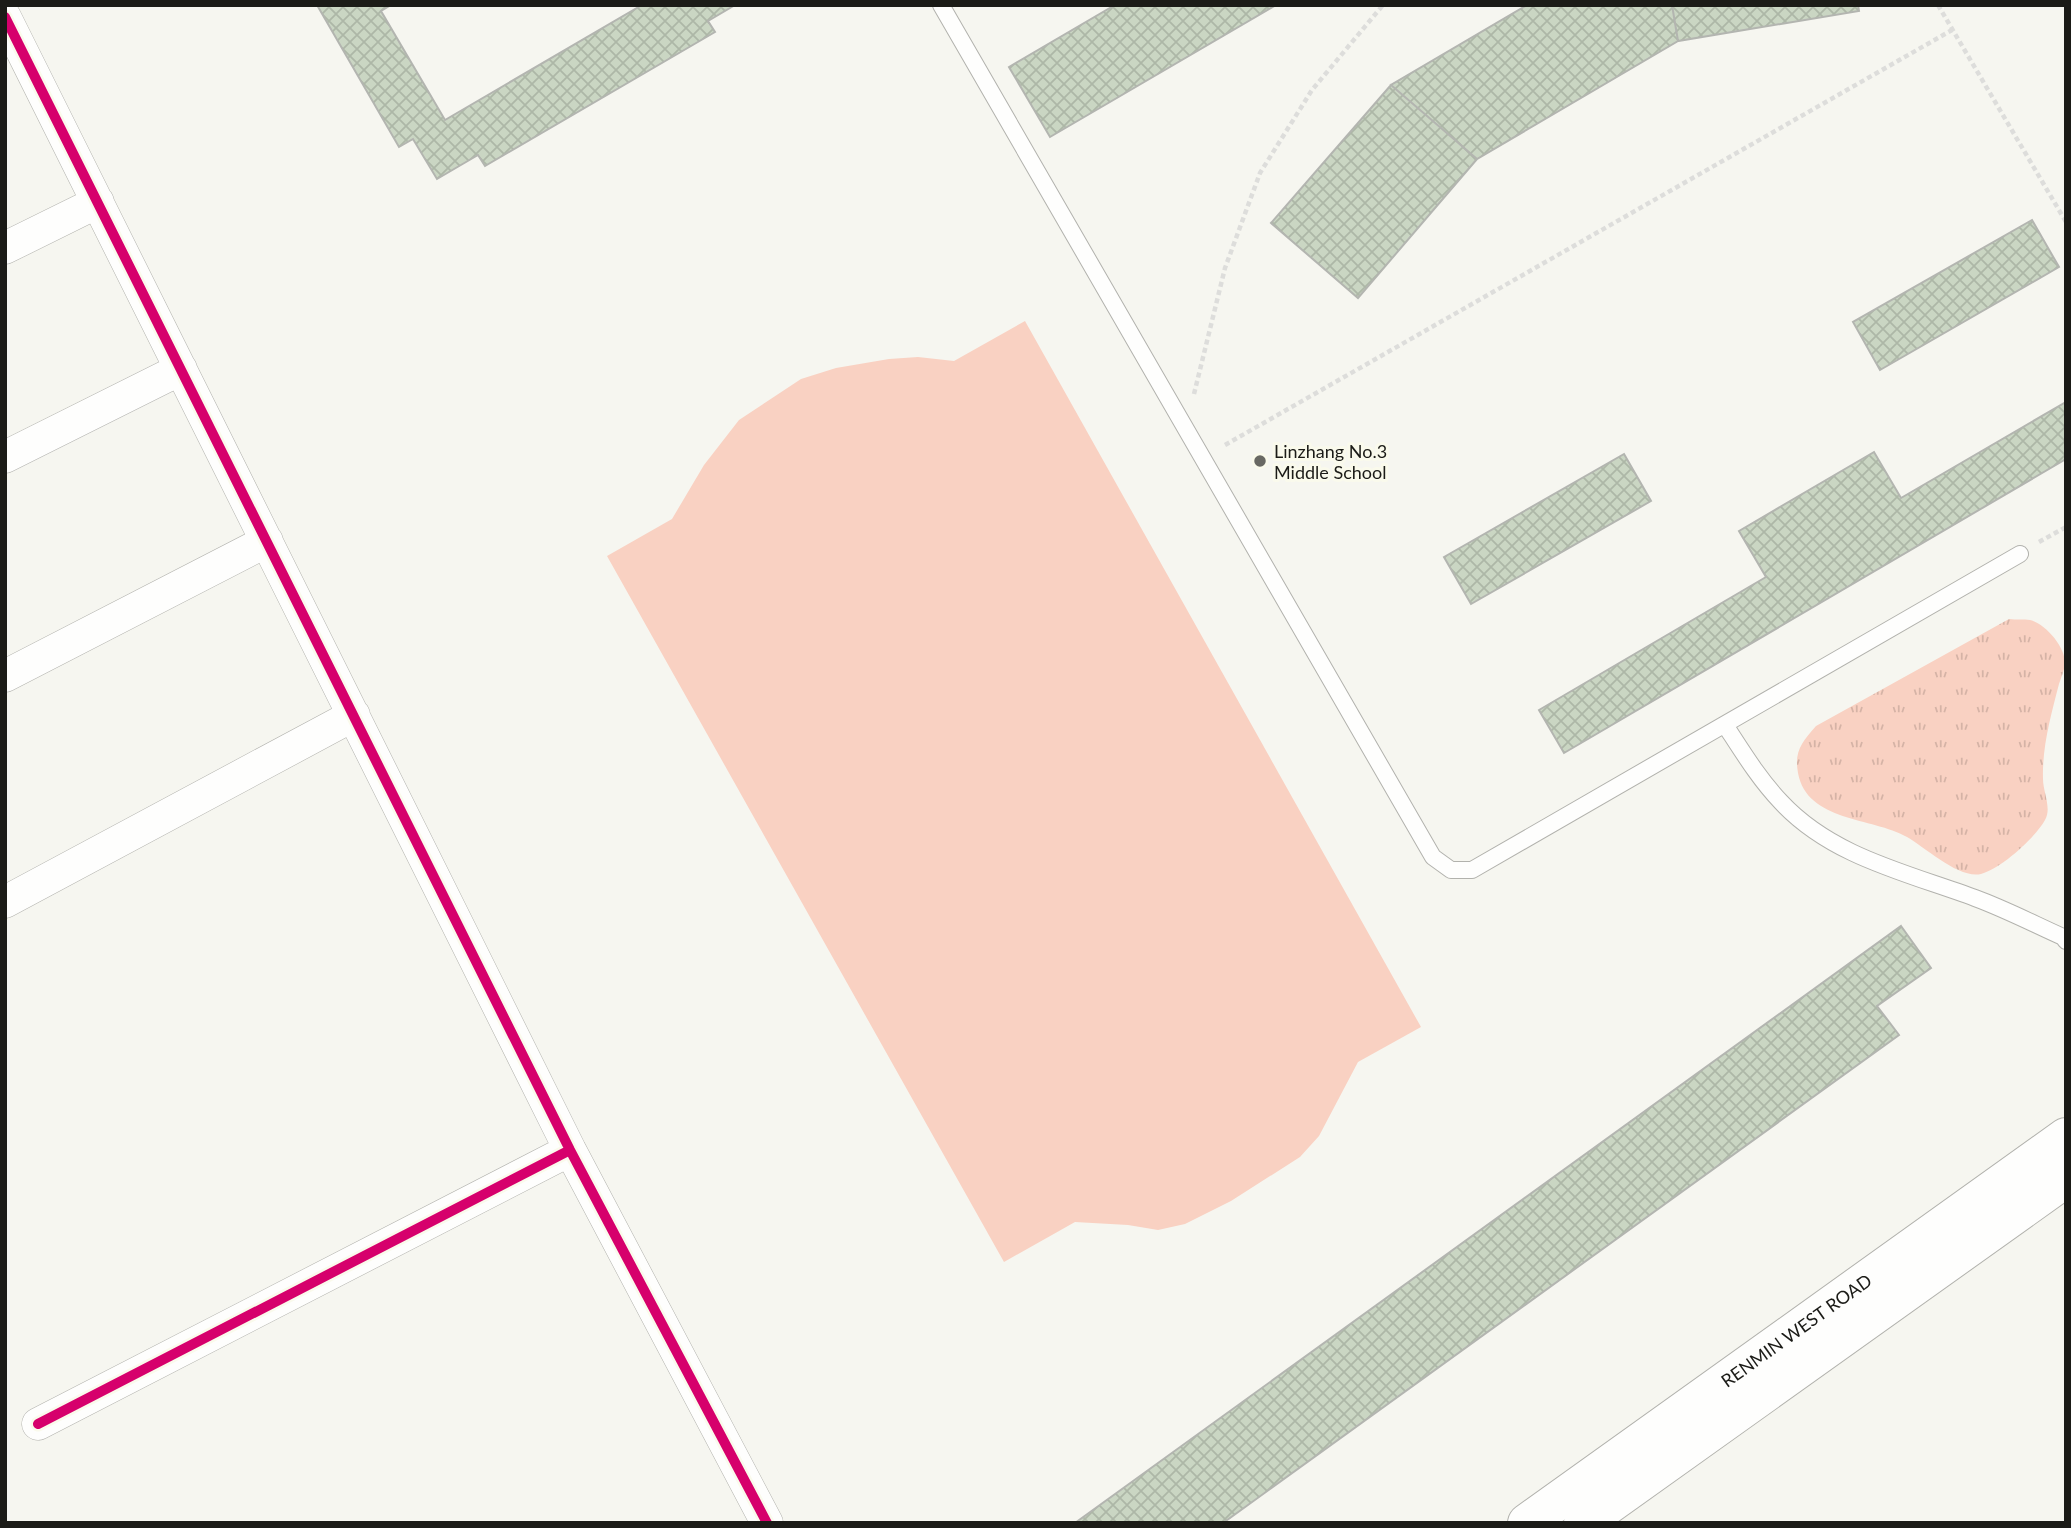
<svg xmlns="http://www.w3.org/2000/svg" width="2071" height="1528" font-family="Lato,sans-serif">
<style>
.grass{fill:url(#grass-tufts)}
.park{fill:#f9d1c2}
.building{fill:url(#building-cross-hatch);stroke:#b3b5b0;stroke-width:2}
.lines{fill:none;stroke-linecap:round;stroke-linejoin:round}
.lane-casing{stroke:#b2b2ad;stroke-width:18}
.street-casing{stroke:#b2b2ad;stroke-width:33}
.secondary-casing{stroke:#b2b2ad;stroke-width:40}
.path{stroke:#dddddb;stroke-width:4.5;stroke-dasharray:5 3.5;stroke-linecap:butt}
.lane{stroke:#fefefd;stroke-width:16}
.street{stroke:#fefefd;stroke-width:32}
.secondary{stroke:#fefefd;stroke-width:38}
.cycleway-casing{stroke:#fafaec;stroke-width:15}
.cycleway{stroke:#d6006c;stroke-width:10}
.poi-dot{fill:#686863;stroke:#fafaec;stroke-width:2.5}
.labels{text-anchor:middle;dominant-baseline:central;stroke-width:6;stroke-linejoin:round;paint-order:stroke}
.poi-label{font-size:18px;fill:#1b1b17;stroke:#fafaec;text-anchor:start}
.street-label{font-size:18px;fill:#1b1b17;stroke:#fafaec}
</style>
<defs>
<pattern id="grass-tufts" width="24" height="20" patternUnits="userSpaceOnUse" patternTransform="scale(1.75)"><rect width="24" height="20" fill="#f9d1c2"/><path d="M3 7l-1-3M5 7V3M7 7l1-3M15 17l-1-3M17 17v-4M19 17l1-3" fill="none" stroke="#d5b3a6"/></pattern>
<pattern id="building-cross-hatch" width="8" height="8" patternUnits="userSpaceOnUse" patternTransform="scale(1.75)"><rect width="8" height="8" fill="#cad6c3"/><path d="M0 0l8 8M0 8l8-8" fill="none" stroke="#adb7a7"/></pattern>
</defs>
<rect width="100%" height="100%" fill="#f6f6f0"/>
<!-- grass -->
<path class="grass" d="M2009,619C2016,620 2024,619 2030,620C2046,624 2066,648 2065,664C2064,671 2061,678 2059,684C2051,715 2042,747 2043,779C2043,792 2052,808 2045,820C2035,838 2001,869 1981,874C1959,879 1926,848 1907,837C1872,817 1807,822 1798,773C1794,751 1802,742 1816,726Z"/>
<!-- park -->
<path class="park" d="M1025,321L1421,1027L1358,1062L1319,1136L1300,1157L1231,1201L1185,1224L1158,1230L1128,1225L1075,1222L1004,1262L607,556L672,519L704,465L739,420L801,379L836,368L889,359L918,357L954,361Z"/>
<!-- building -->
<path class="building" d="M317,5H391L381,11L445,120L642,5H735L708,21L715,32L485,166L478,155L437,179L413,139L399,147Z
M1115,5H1276L1050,137L1009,67Z
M1527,5H1672L1678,41L1477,159L1391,85Z
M1672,5H1858L1859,11L1678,41Z
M1391,85L1477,159L1358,298L1271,223Z
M2032,220L2059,267L1880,370L1853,322Z
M2066,402V459L1564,753L1539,710L1766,577L1739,531L1874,452L1901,498Z
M1624,454L1651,501L1471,604L1444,557Z
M1901,926L1931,968L1877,1006L1899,1035L1223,1523H1075Z"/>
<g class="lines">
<defs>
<path id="lane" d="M941,5L1433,857L1451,870H1472L2020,554
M1725,725C1742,751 1759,779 1781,802C1832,857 1908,873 1975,898C2005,909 2034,924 2063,937L2066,941"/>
<path id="street" d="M5,17L570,1150L767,1523
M5,248L98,202
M5,457L181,369
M5,676L267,541
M5,902L354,715
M38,1424L570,1150"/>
<g id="secondary">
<path id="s1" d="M1527,1523L2066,1137"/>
<path d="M1583,1523L2066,1178"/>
</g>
</defs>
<!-- lane casing -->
<use href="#lane" class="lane-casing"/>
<!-- street casing -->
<use href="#street" class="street-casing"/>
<!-- secondary casing -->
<use href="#secondary" class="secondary-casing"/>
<!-- path -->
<path class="path" d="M1938,5L2066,222
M1194,394L1225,268L1260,173L1312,90L1383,5
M1225,445L1952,30
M2039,542L2066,527"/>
<!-- lane -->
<use href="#lane" class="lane"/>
<!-- street -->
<use href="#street" class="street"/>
<!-- secondary -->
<use href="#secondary" class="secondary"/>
<defs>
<path id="cycleway" d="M5,17L570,1150L767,1523
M38,1424L570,1150"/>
</defs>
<!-- cycleway casing -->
<use href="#cycleway" class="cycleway-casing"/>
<!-- cycleway -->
<use href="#cycleway" class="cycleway"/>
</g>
<!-- markers -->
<circle class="poi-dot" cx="1260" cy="461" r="7"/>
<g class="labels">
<!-- poi labels -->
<g class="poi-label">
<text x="1274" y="451">Linzhang No.3<tspan x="1274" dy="21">Middle School</tspan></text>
</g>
<!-- street labels -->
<g class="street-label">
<text stroke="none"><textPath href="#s1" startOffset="331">RENMIN WEST ROAD</textPath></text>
</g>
</g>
<!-- border -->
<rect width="2071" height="1528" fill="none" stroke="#1b1b17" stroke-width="14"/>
</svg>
